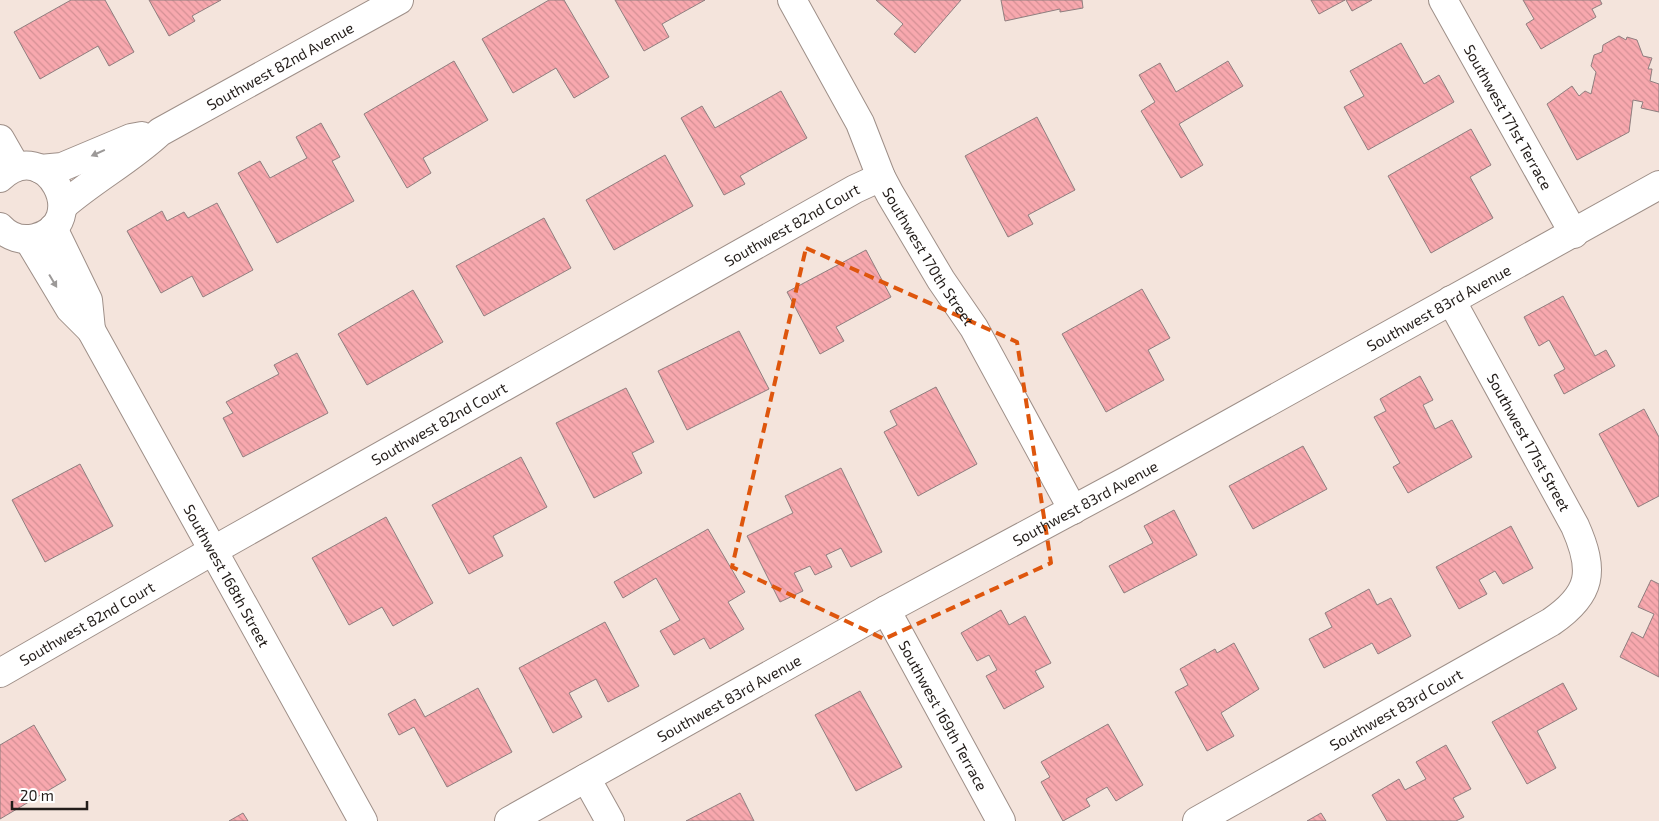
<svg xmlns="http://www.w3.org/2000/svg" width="1659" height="821" font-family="'Exo 2',sans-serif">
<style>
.building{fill:url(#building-back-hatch);stroke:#8f7e7f}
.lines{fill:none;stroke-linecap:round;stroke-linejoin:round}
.street-casing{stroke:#9e8f88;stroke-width:30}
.secondary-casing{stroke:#9e8f88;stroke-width:30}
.street{stroke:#fff;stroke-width:28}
.secondary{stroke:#fff;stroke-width:28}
.oneway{fill:#9c9998}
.marked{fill:none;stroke:#de560d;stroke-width:4;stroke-dasharray:10 6;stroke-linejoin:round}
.labels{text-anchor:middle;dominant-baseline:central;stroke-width:4;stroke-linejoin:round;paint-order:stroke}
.street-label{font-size:15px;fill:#231d1a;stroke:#fff}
</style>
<defs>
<pattern id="building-back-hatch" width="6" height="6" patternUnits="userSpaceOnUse" patternTransform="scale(1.25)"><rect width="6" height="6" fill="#f8a8ae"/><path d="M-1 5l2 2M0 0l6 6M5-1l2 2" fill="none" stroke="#d49095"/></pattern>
</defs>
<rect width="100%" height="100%" fill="#f4e4dc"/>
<!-- building -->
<path class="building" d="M71,0H105L134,52L109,66L98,46L40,79L14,32Z
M149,0H221L192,16L195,21L169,36Z
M549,0H564L609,77L574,98L556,68L513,93L482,39Z
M615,0H705L662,24L669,37L644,51Z
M876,0H961L915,53L894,34L903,24Z
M1001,0H1082L1083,8L1060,12V9L1005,21Z
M1311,0H1345L1319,14Z
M1346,0H1372L1352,11Z
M1523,0H1600L1602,4L1592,9L1596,17L1541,49L1526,24L1534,19Z
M1619,36L1626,40L1627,37L1637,40L1643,56L1652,58L1648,69H1652L1650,81L1659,84V112L1641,108L1643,102L1633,100L1629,132L1577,160L1547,104L1572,86L1579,96L1585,91L1591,94L1596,72L1591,66L1594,55L1602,52L1603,45Z
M1401,43L1424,84L1439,75L1454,102L1368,150L1344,107L1364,96L1350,71Z
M454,61L488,120L423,158L431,173L407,188L364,114Z
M1228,61L1243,86L1179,124L1203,165L1181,178L1141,111L1155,102L1139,75L1160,63L1176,92Z
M781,91L807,138L740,176L745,184L724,195L681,118L702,106L715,128Z
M1037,117L1075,190L1028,215L1033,224L1008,237L965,156Z
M321,123L340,157L332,161L354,201L277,243L238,173L260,161L270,178L307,158L296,137Z
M1471,129L1491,165L1470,177L1493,218L1431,253L1388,176Z
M665,155L693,206L614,250L586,200Z
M217,203L253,270L203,297L192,276L161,293L127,231L162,211L167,221L184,212L188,218Z
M544,218L571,268L484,316L456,266Z
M866,250L891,297L836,327L844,341L820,354L787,292Z
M1142,289L1170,338L1148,350L1164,380L1106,412L1062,334Z
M413,290L443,342L367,385L338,334Z
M1563,296L1595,356L1606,350L1615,366L1564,394L1554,375L1565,369L1549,340L1539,346L1524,317Z
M739,331L769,389L687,430L658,371Z
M297,353L328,413L243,457L223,418L233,413L226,402L279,374L274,365Z
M1420,376L1433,400L1423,405L1435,429L1452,420L1472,457L1408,493L1393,467L1400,463L1374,417L1386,411L1380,399Z
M936,387L977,464L918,496L884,432L897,425L890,411Z
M626,388L654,442L632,453L642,473L594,498L556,423Z
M1644,409L1659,437V496L1638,507L1599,434Z
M1303,446L1327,489L1253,529L1229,486Z
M521,457L547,507L493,536L503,556L469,574L432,505Z
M80,464L113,526L45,562L12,500Z
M841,468L882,552L851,567L841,548L826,555L832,567L815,575L810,566L794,573L803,591L780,602L747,536L793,513L785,496Z
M1174,510L1197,555L1124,593L1109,566L1153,543L1144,526Z
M386,517L433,603L393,626L382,607L349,625L312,558Z
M1511,526L1533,568L1503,584L1495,571L1479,580L1487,594L1459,609L1436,567Z
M708,529L745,592L728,602L744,629L710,649L704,638L674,655L660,631L680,620L656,578L623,598L614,582Z
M1651,580L1659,584V677L1620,657L1632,632L1643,638L1654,614L1638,607Z
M1369,589L1377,605L1391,598L1411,636L1378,654L1372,643L1324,668L1309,639L1332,627L1325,613Z
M1001,610L1009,625L1025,616L1051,663L1035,671L1044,687L1004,709L986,676L997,670L989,655L977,661L961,633Z
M605,622L639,686L608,702L596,679L569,693L582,717L553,733L519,668Z
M1234,643L1259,689L1221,713L1234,736L1207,751L1175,692L1188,685L1180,669L1215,649L1217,653Z
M1563,683L1577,709L1537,731L1556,768L1527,784L1492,722Z
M478,688L512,752L447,787L414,727L399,735L388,714L415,699L425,717Z
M860,691L902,767L856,791L815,715Z
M1108,724L1143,785L1116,801L1107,787L1086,799L1090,806L1063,821L1041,782L1050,777L1041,762Z
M34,725L66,780L0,819V745Z
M1446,745L1471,789L1453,798L1464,817L1456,821H1387L1372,795L1399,779L1405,790L1426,779L1416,762Z
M740,793L754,821H686Z
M243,813L248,821H229Z
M1321,813L1326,821H1307Z"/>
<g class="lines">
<defs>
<g id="street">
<path id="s1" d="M792,0L860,123L881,177L890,194L941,280L974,328L1073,510"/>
<path id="s2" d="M1443,0L1574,234"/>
<path d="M40,169L62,167L131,138L142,136"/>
<path id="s3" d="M63,206C94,179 130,160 160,132L399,0"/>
<path id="s4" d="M886,610L1001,821"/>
<path id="s5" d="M0,673L214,550L855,189L881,177"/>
<path d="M586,778L610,821"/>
<path id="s6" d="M509,821L886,610L1128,480L1659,185"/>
<path id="s7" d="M1197,821L1551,622C1592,594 1595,571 1575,526L1451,300"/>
</g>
<g id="secondary">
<path d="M0,139L16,167"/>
<path d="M0,178C47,133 93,224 35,238C22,241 9,237 0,227"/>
<path d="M53,228L88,300L91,330"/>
<path id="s8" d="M28,239L70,309L91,330L363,821"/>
</g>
</defs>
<!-- street casing -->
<use href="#street" class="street-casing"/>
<!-- secondary casing -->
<use href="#secondary" class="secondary-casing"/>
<!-- street -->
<use href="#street" class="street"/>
<!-- secondary -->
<use href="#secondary" class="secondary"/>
</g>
<!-- one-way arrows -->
<defs><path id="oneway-solid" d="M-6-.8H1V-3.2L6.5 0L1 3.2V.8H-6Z" transform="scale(1.25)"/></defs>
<g class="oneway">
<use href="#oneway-solid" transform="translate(98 153) rotate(156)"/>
<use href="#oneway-solid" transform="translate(53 281) rotate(59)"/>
</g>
<!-- marked area -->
<path class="marked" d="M806,248L1017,342L1051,563L884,639L732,567Z"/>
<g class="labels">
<!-- street labels -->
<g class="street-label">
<text stroke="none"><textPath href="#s3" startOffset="259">Southwest 82nd Avenue</textPath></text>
<text stroke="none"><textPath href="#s2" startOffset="134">Southwest 171st Terrace</textPath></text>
<text stroke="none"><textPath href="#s5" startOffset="910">Southwest 82nd Court</textPath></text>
<text stroke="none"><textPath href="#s1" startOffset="291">Southwest 170th Street</textPath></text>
<text stroke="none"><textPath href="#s6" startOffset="1062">Southwest 83rd Avenue</textPath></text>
<text stroke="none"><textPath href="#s5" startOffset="505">Southwest 82nd Court</textPath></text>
<text transform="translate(1529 442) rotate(61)">Southwest 171st Street</text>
<text stroke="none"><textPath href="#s6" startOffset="658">Southwest 83rd Avenue</textPath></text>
<text stroke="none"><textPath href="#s8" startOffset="392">Southwest 168th Street</textPath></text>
<text stroke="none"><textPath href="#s5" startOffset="100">Southwest 82nd Court</textPath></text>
<text stroke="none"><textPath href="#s6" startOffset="252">Southwest 83rd Avenue</textPath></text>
<text stroke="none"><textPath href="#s7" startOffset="228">Southwest 83rd Court</textPath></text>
<text stroke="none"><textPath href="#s4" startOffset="120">Southwest 169th Terrace</textPath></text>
</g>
</g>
<!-- scale -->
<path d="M12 801v8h75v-8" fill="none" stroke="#231d1a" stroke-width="2.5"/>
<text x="20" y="801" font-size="15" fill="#231d1a" stroke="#ffffff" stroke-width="4" paint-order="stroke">20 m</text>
</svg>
